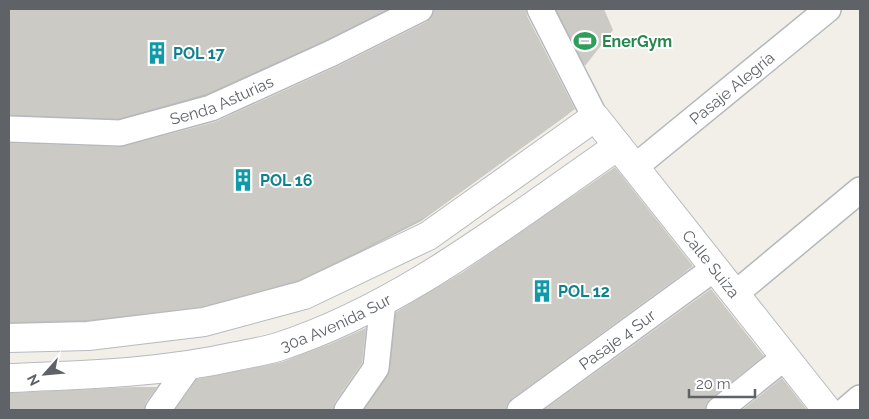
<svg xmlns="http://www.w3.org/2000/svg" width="869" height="419" font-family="Raleway,sans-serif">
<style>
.shadow{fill:#0003}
.building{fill:#cccac5}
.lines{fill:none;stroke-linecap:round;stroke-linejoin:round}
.street-casing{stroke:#b5b8bc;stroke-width:28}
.secondary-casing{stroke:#b6babf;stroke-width:30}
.street{stroke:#fff;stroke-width:25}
.secondary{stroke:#fff;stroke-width:28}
.labels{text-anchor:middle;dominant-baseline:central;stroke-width:4;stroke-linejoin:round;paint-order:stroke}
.leisure-label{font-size:16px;font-weight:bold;fill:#27864d;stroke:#fff;text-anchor:start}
.culture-label{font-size:16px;font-weight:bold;fill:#0d838f;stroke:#fff;text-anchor:start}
.street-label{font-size:16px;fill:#5f6368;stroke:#fff}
</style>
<rect width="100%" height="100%" fill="#f1efe8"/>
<!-- shadow -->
<path class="shadow" d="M9,9H393L318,46L199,100L111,124L9,121Z
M427,9H524L526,16L573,109L567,115L421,221L351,257L291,286L194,312L80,326L9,328V145L120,149L217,122L339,67L427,23L428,18Z
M537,9H602L612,30L584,65L574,76Z
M691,266L685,272L507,402L505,410H364L382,383L384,377L390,319L397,313Z
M711,290L707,401L704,405V410H546Z
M782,380L807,410H744Z
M198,381L334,401L332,410H175Z
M154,388L145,401L143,410H9V395Z"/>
<!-- building -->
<path class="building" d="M9,9H388L326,40L206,94L118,119L9,115Z
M434,9H526L527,16L575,109L429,215L359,251L299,280L201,307L87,320L9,322V143L120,147L215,122L338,66L426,22L432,16Z
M556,9H604L613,30L585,66Z
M615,167L693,266L512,398L507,404L506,410H364L388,376L390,370L396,312L463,272Z
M711,289L764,356L710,399L706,404L705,410H544Z
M366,328L362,363L335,402L333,410H175L197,379L282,362L330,344Z
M782,378L807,410H742Z
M133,387H157L146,402L144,410H9V393Z"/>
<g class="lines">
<defs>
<g id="street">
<path d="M540,9L595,117"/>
<path id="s1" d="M9,129L120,133L211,108L332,53L420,9"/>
<path id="s2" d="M635,167L828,9"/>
<path d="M735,294L860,190"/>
<path d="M158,410L189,366"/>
<path d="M347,410L376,368L383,301"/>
<path id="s3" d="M520,410L715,268"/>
<path d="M719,410L785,357"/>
<path d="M846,410L860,398"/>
</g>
<g id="secondary">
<path id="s4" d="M9,338L88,336L204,322L304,295L428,236L595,117L827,410"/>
<path id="s5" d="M9,378C85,375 162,373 237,356C251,353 265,351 278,347C404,306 510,220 618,146"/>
</g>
</defs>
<!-- street casing -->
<use href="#street" class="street-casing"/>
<!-- secondary casing -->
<use href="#secondary" class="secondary-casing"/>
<!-- street -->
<use href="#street" class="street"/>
<!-- secondary -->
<use href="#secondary" class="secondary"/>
</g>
<!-- icons -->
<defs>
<symbol id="stadium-bare" viewBox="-9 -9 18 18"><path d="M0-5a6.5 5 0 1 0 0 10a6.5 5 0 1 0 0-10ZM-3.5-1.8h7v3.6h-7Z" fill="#2e9e5b" stroke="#fff" stroke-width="2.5" paint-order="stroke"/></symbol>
<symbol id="building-bare" viewBox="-9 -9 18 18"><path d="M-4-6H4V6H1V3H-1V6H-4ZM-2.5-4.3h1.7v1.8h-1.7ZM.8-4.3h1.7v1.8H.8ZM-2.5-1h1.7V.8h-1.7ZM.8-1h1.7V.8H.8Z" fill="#0f9aa8" stroke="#fff" stroke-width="2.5" paint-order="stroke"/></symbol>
</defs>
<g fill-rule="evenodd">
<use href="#stadium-bare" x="569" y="25" width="32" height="32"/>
<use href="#building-bare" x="141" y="37" width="32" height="32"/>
<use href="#building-bare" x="227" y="164" width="32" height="32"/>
<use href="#building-bare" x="526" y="275" width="32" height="32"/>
</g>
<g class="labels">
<!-- leisure labels -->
<g class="leisure-label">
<text x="602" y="41">EnerGym</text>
</g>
<!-- culture labels -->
<g class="culture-label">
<text x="173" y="53">POL 17</text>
<text x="260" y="180">POL 16</text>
<text x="558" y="291">POL 12</text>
</g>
<!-- street labels -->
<g class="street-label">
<text stroke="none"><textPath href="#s2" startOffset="125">Pasaje Alegría</textPath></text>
<text stroke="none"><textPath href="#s1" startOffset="218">Senda Asturias</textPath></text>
<text stroke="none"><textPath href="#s4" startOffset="829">Calle Suiza</textPath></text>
<text stroke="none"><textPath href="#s5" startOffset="334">30a Avenida Sur</textPath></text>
<text stroke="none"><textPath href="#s3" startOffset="120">Pasaje 4 Sur</textPath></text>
</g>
</g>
<!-- border -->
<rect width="869" height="419" fill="none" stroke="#5f6368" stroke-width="20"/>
<!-- north arrow -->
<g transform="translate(45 374) rotate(243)" stroke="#ffffff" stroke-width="4" paint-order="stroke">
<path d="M0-4L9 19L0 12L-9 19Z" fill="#5f6368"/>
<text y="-8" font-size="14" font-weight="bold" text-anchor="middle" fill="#5f6368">N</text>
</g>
<!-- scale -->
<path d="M689 389v8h66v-8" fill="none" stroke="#5f6368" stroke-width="2.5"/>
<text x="696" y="389" font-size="15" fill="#5f6368" stroke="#ffffff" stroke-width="4" paint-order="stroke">20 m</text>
</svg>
